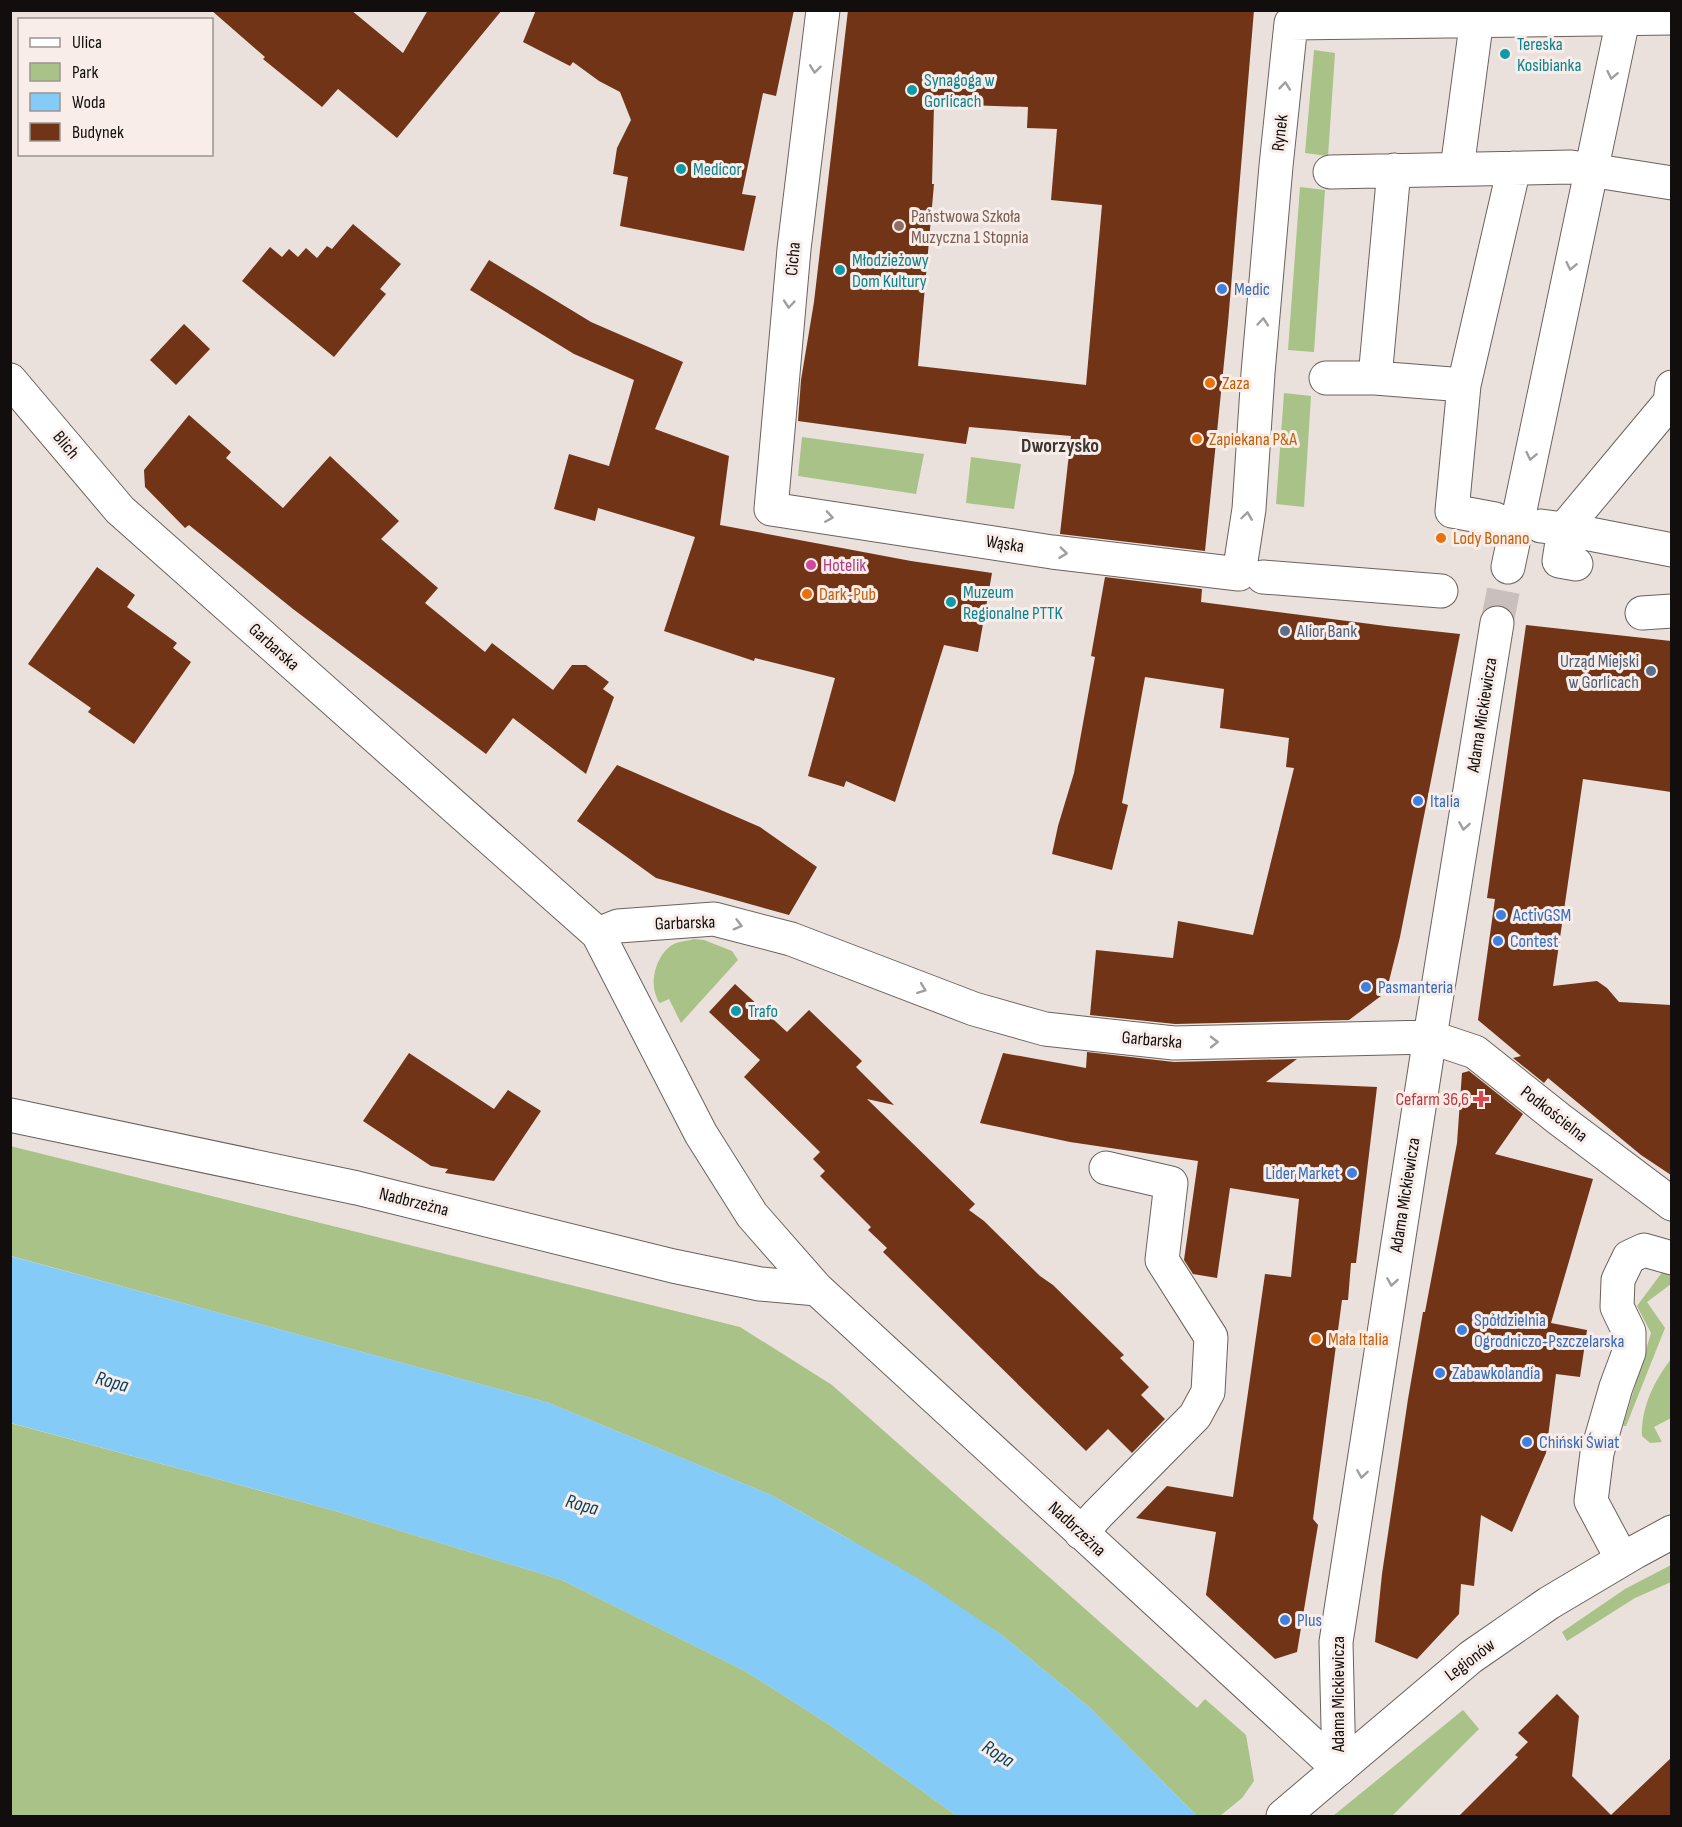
<svg xmlns="http://www.w3.org/2000/svg" width="1682" height="1827" font-family="'Sofia Sans Condensed',sans-serif">
<style>
.green{fill:#a9c287}
.water{fill:#84cbf8}
.building{fill:#713416;fill-rule:evenodd}
.lines{fill:none;stroke-linecap:round;stroke-linejoin:round}
.minor-tunnel{stroke:#c9c0bd;stroke-width:33;stroke-dasharray:33 16;stroke-linecap:butt}
.minor-casing{stroke:#6a625e;stroke-width:35}
.major-casing{stroke:#6a625e;stroke-width:35}
.minor{stroke:#fff;stroke-width:33}
.major{stroke:#fff;stroke-width:33}
.oneway{stroke:#a09f9e}
.culture-dot{fill:#0f9aa8;stroke:#f8ede9;stroke-width:2}
.education-dot{fill:#8d6e63;stroke:#f8ede9;stroke-width:2}
.shop-dot{fill:#3f7fe0;stroke:#f8ede9;stroke-width:2}
.food-dot{fill:#e8710a;stroke:#f8ede9;stroke-width:2}
.hotel-dot{fill:#d1479c;stroke:#f8ede9;stroke-width:2}
.service-dot{fill:#5c6f8a;stroke:#f8ede9;stroke-width:2}
.health-dot{fill:#e0444e;stroke:#f8ede9;stroke-width:2}
.labels{text-anchor:middle;dominant-baseline:central;stroke-width:6;stroke-linejoin:round;paint-order:stroke}
.culture-label{font-size:18px;fill:#0d838f;stroke:#f8ede9;text-anchor:start}
.street-label{font-size:18px;fill:#110e0d;stroke:#f8ede9}
.education-label{font-size:18px;fill:#785e54;stroke:#f8ede9;text-anchor:start}
.shop-label{font-size:18px;fill:#366cbe;stroke:#f8ede9;text-anchor:start}
.food-label{font-size:18px;fill:#c56008;stroke:#f8ede9;text-anchor:start}
.hotel-label{font-size:18px;fill:#b23c85;stroke:#f8ede9;text-anchor:start}
.service-label{font-size:18px;fill:#4e5e75;stroke:#f8ede9;text-anchor:start}
.health-label{font-size:18px;fill:#be3a42;stroke:#f8ede9;text-anchor:end}
.neighbourhood-label{font-size:20px;font-weight:bold;fill:#3d3632;stroke:#f8ede9}
.water-label{font-size:20px;font-style:italic;fill:#023f5c;stroke:#f8ede9}
</style>
<rect width="100%" height="100%" fill="#eae0dc"/>
<!-- green -->
<path class="green" d="M1314,50L1335,53L1328,156L1305,153Z
M1300,187L1325,190L1314,352L1288,350Z
M1284,393L1311,396L1304,507L1276,504Z
M802,437L924,454L916,494L798,476Z
M971,457L1021,464L1014,509L966,503Z
M694,939L704,940L732,951L738,960L681,1023L669,999L660,1003L658,1001C657,997 654,992 654,987C652,972 660,951 674,944C680,941 688,941 694,939Z
M10,1146L740,1327L832,1385L1197,1708L1205,1699L1246,1735L1254,1781L1242,1798L1220,1816H1197L1089,1707L999,1633L844,1536L771,1495L549,1403L11,1256Z
M1666,1267L1671,1268V1284L1647,1302L1665,1328L1626,1426H1623L1651,1333L1637,1306Z
M1671,1359V1418L1654,1427L1662,1442L1650,1443L1642,1436C1641,1408 1654,1381 1671,1359Z
M10,1423L332,1510L562,1580L745,1671L833,1727L957,1816H11Z
M1671,1565V1582L1635,1598L1567,1641L1562,1632L1625,1589Z
M1463,1710L1479,1729L1392,1816H1333Z"/>
<!-- water -->
<path class="water" d="M10,1256L549,1403L771,1495L916,1577L999,1633L1089,1707L1197,1816H957L833,1727L745,1671L562,1580L332,1510L11,1423Z"/>
<!-- building -->
<path class="building" d="M211,10H351L403,53L428,10H502L397,138L338,89L322,107L263,59L265,57Z
M536,10H794L776,96L763,93L742,194L756,196L744,251L620,226L628,177L613,174L617,148L631,120L620,92L599,81L573,62L570,66L523,42Z
M848,10H1254L1228,323L1205,551L1060,534L1071,436L969,427L966,444L798,421L801,380L814,302ZM934,104L1028,107L1027,128L1057,129L1051,200L1102,205L1086,385L918,366L934,184H932Z
M353,224L401,264L380,289L386,294L334,357L242,281L270,247L282,257L289,249L298,257L306,248L317,258L327,246L332,249Z
M489,260L591,322L683,362L655,429L729,456L720,525L911,561L992,573L978,652L944,645L895,802L846,781L844,787L808,776L835,678L755,658L754,661L664,631L695,537L598,508L595,521L554,509L569,454L609,466L634,380L574,354L470,290Z
M184,324L210,349L176,385L150,360Z
M189,415L231,452L226,458L283,508L330,456L399,521L381,539L438,588L425,603L485,652L492,643L553,690L572,665H586L609,682L603,689L614,697L586,774L513,718L486,754L293,609L189,525L185,528L145,487L144,470Z
M97,567L135,595L127,607L177,643L173,648L191,662L134,744L88,712L91,708L28,664Z
M1105,577L1202,589L1201,602L1386,626L1460,634L1400,937L1388,985L1381,996L1349,1020L1175,1024L1090,1015L1096,950L1173,958L1178,921L1253,935L1294,768L1286,767L1289,738L1220,728L1224,689L1145,677L1122,803L1128,805L1112,870L1052,854L1058,826L1074,773L1095,657L1091,656Z
M1526,625L1671,641V792L1583,779L1553,986L1597,981L1607,988L1619,1002L1671,1005V1175L1641,1155L1548,1078L1544,1083L1513,1058L1521,1056L1478,1020L1495,899L1487,898Z
M617,765L760,827L817,867L789,915L656,878L577,821Z
M735,984L787,1032L809,1010L862,1061L856,1067L894,1105L867,1099L975,1204L969,1210L984,1221L1040,1276L1053,1285L1124,1355L1120,1358L1149,1387L1141,1395L1165,1419L1132,1453L1108,1429L1086,1451L883,1252L887,1248L868,1230L871,1227L820,1176L825,1171L813,1159L820,1152L744,1077L760,1060L709,1012Z
M1087,1052L1174,1062L1297,1059L1266,1082L1377,1087L1356,1263H1351L1348,1300H1342L1313,1519L1318,1525L1297,1652L1275,1659L1206,1595L1216,1532L1136,1518L1167,1486L1233,1497L1265,1274L1291,1277L1299,1199L1230,1188L1217,1278L1193,1274L1184,1260L1198,1161L1070,1142L980,1123L1003,1053L1086,1068Z
M409,1053L494,1109L508,1090L541,1111L494,1181L445,1173L448,1169L431,1166L363,1121Z
M1469,1071L1523,1114L1495,1154L1593,1179L1551,1323L1587,1330L1580,1377L1556,1374L1546,1453L1512,1532L1481,1515L1474,1586L1461,1584L1459,1614L1417,1659L1375,1642L1382,1574L1408,1399L1423,1312H1425L1457,1143L1462,1073Z
M1557,1694L1579,1716L1572,1776L1611,1815L1671,1758V1816H1459L1518,1757L1515,1755L1528,1742L1518,1733Z"/>
<g class="lines">
<!-- minor-tunnel -->
<path class="minor-tunnel" d="M1497,623L1508,567"/>
<defs>
<path id="minor" d="M823,10L794,249L771,509L1052,552L1239,574L1249,509L1258,373L1276,166L1291,23L1672,18
M1457,169L1475,33
M1330,172L1571,167L1672,183
M1326,378H1375L1394,170
M1375,378L1464,385
M10,380L120,510L598,934L701,1134L752,1215L817,1289L1339,1769
M1672,387L1670,402L1564,529L1672,550
M1495,519L1452,511L1464,385L1514,168
M1541,526L1564,529L1559,561L1576,564
M1508,567L1625,10
M1263,577L1441,591
M1642,613L1672,611
M598,934L618,926L714,919L791,939L974,1009L1045,1029L1174,1043L1430,1037L1475,1052L1559,1119L1672,1204
M10,1115L357,1188L673,1266L760,1284L817,1289
M1081,1533L1098,1514L1195,1416L1208,1392L1211,1337L1162,1260L1171,1183L1106,1168
M1622,1559L1591,1501L1597,1453L1616,1387L1629,1352V1332L1617,1307L1618,1280L1629,1257L1644,1250L1672,1258
M1339,1769L1336,1642L1430,1037L1497,623"/>
<path id="major" d="M1283,1816L1471,1657L1549,1603L1635,1552L1672,1532"/>
</defs>
<!-- minor casing -->
<use href="#minor" class="minor-casing"/>
<!-- major casing -->
<use href="#major" class="major-casing"/>
<!-- minor -->
<use href="#minor" class="minor"/>
<!-- major -->
<use href="#major" class="major"/>
</g>
<!-- one-way arrows -->
<defs><path id="oneway-chevron" d="M-2-3.5L2.5 0L-2 3.5" fill="none" stroke-width="1.6" stroke-linecap="round" stroke-linejoin="round" transform="scale(1.5)"/></defs>
<g class="oneway">
<use href="#oneway-chevron" transform="translate(815 69) rotate(97)"/>
<use href="#oneway-chevron" transform="translate(1612 75) rotate(102)"/>
<use href="#oneway-chevron" transform="translate(1285 86) rotate(-84)"/>
<use href="#oneway-chevron" transform="translate(1571 266) rotate(102)"/>
<use href="#oneway-chevron" transform="translate(789 304) rotate(95)"/>
<use href="#oneway-chevron" transform="translate(1263 322) rotate(-85)"/>
<use href="#oneway-chevron" transform="translate(1531 456) rotate(102)"/>
<use href="#oneway-chevron" transform="translate(1247 516) rotate(-82)"/>
<use href="#oneway-chevron" transform="translate(829 517) rotate(9)"/>
<use href="#oneway-chevron" transform="translate(1063 553) rotate(7)"/>
<use href="#oneway-chevron" transform="translate(1464 826) rotate(99)"/>
<use href="#oneway-chevron" transform="translate(738 925) rotate(15)"/>
<use href="#oneway-chevron" transform="translate(922 989) rotate(21)"/>
<use href="#oneway-chevron" transform="translate(1214 1042) rotate(-1)"/>
<use href="#oneway-chevron" transform="translate(1392 1282) rotate(99)"/>
<use href="#oneway-chevron" transform="translate(1362 1474) rotate(99)"/>
</g>
<!-- markers -->
<g class="culture-dot">
<circle cx="1505" cy="54" r="6"/>
<circle cx="912" cy="90" r="6"/>
<circle cx="681" cy="169" r="6"/>
<circle cx="840" cy="270" r="6"/>
<circle cx="951" cy="602" r="6"/>
<circle cx="736" cy="1011" r="6"/>
</g>
<circle class="education-dot" cx="899" cy="226" r="6"/>
<g class="shop-dot">
<circle cx="1222" cy="289" r="6"/>
<circle cx="1418" cy="801" r="6"/>
<circle cx="1501" cy="915" r="6"/>
<circle cx="1498" cy="941" r="6"/>
<circle cx="1366" cy="987" r="6"/>
<circle cx="1352" cy="1173" r="6"/>
<circle cx="1462" cy="1330" r="6"/>
<circle cx="1440" cy="1373" r="6"/>
<circle cx="1527" cy="1442" r="6"/>
<circle cx="1285" cy="1620" r="6"/>
</g>
<g class="food-dot">
<circle cx="1210" cy="383" r="6"/>
<circle cx="1197" cy="439" r="6"/>
<circle cx="1441" cy="538" r="6"/>
<circle cx="807" cy="594" r="6"/>
<circle cx="1316" cy="1339" r="6"/>
</g>
<circle class="hotel-dot" cx="811" cy="565" r="6"/>
<g class="service-dot">
<circle cx="1285" cy="631" r="6"/>
<circle cx="1651" cy="671" r="6"/>
</g>
<path class="health-dot" d="M1478 1090h6v6h6v6h-6v6h-6v-6h-6v-6h6z"/>
<g class="labels">
<!-- culture labels -->
<g class="culture-label">
<text x="1517" y="44">Tereska<tspan x="1517" dy="21">Kosibianka</tspan></text>
<text x="924" y="80">Synagoga w<tspan x="924" dy="21">Gorlicach</tspan></text>
<text x="693" y="169">Medicor</text>
<text x="852" y="260">Młodzieżowy<tspan x="852" dy="21">Dom Kultury</tspan></text>
<text x="963" y="592">Muzeum<tspan x="963" dy="21">Regionalne PTTK</tspan></text>
<text x="748" y="1011">Trafo</text>
</g>
<!-- street labels -->
<g class="street-label">
<text transform="translate(1280 133) rotate(-84)">Rynek</text>
<text transform="translate(793 259) rotate(-85)">Cicha</text>
<text transform="translate(66 445) rotate(50)">Blich</text>
<text transform="translate(1005 544) rotate(9)">Wąska</text>
<text transform="translate(274 647) rotate(42)">Garbarska</text>
<text transform="translate(1482 715) rotate(-81)">Adama Mickiewicza</text>
<text transform="translate(685 923) rotate(-2)">Garbarska</text>
<text transform="translate(1152 1040) rotate(5)">Garbarska</text>
<text transform="translate(1554 1114) rotate(38)">Podkościelna</text>
<text transform="translate(1405 1195) rotate(-81)">Adama Mickiewicza</text>
<text transform="translate(414 1202) rotate(14)">Nadbrzeżna</text>
<text transform="translate(1077 1529) rotate(43)">Nadbrzeżna</text>
<text transform="translate(1470 1660) rotate(-37)">Legionów</text>
<text transform="translate(1338 1694) rotate(-90)">Adama Mickiewicza</text>
</g>
<!-- education labels -->
<g class="education-label">
<text x="911" y="216">Państwowa Szkoła<tspan x="911" dy="21">Muzyczna 1 Stopnia</tspan></text>
</g>
<!-- shop labels -->
<g class="shop-label">
<text x="1234" y="289">Medic</text>
<text x="1430" y="801">Italia</text>
<text x="1513" y="915">ActivGSM</text>
<text x="1510" y="941">Contest</text>
<text x="1378" y="987">Pasmanteria</text>
<text x="1340" y="1173" text-anchor="end">Lider Market</text>
<text x="1474" y="1320">Spółdzielnia<tspan x="1474" dy="21">Ogrodniczo-Pszczelarska</tspan></text>
<text x="1452" y="1373">Zabawkolandia</text>
<text x="1539" y="1442">Chiński Świat</text>
<text x="1297" y="1620">Plus</text>
</g>
<!-- food labels -->
<g class="food-label">
<text x="1222" y="383">Zaza</text>
<text x="1209" y="439">Zapiekana P&amp;A</text>
<text x="1453" y="538">Lody Bonano</text>
<text x="819" y="594">Dark-Pub</text>
<text x="1328" y="1339">Mała Italia</text>
</g>
<!-- hotel labels -->
<g class="hotel-label">
<text x="823" y="565">Hotelik</text>
</g>
<!-- service labels -->
<g class="service-label">
<text x="1297" y="631">Alior Bank</text>
<text x="1639" y="661" text-anchor="end">Urząd Miejski<tspan x="1639" dy="21">w Gorlicach</tspan></text>
</g>
<!-- health labels -->
<g class="health-label">
<text x="1469" y="1099">Cefarm 36,6</text>
</g>
<!-- neighbourhood labels -->
<g class="neighbourhood-label">
<text x="1060" y="446">Dworzysko</text>
</g>
<!-- water labels -->
<g class="water-label">
<text transform="translate(112 1382) rotate(15)">Ropa</text>
<text transform="translate(582 1505) rotate(15)">Ropa</text>
<text transform="translate(998 1754) rotate(32)">Ropa</text>
</g>
</g>
<!-- border -->
<rect width="1682" height="1827" fill="none" stroke="#110e0d" stroke-width="24"/>
<!-- legend -->
<rect x="18" y="18" width="195" height="138" fill="#f8ede9" stroke="#9c9491" stroke-width="1.5"/>
<rect x="30" y="38" width="30" height="9" fill="#ffffff" stroke="#9c9491" stroke-width="1.5"/>
<text x="72" y="48" font-size="18" fill="#110e0d">Ulica</text>
<rect x="30" y="63" width="30" height="18" fill="#a9c287" stroke="#9c9491" stroke-width="1.5"/>
<text x="72" y="78" font-size="18" fill="#110e0d">Park</text>
<rect x="30" y="93" width="30" height="18" fill="#84cbf8" stroke="#9c9491" stroke-width="1.5"/>
<text x="72" y="108" font-size="18" fill="#110e0d">Woda</text>
<rect x="30" y="123" width="30" height="18" fill="#713416" stroke="#9c9491" stroke-width="1.5"/>
<text x="72" y="138" font-size="18" fill="#110e0d">Budynek</text>
</svg>
